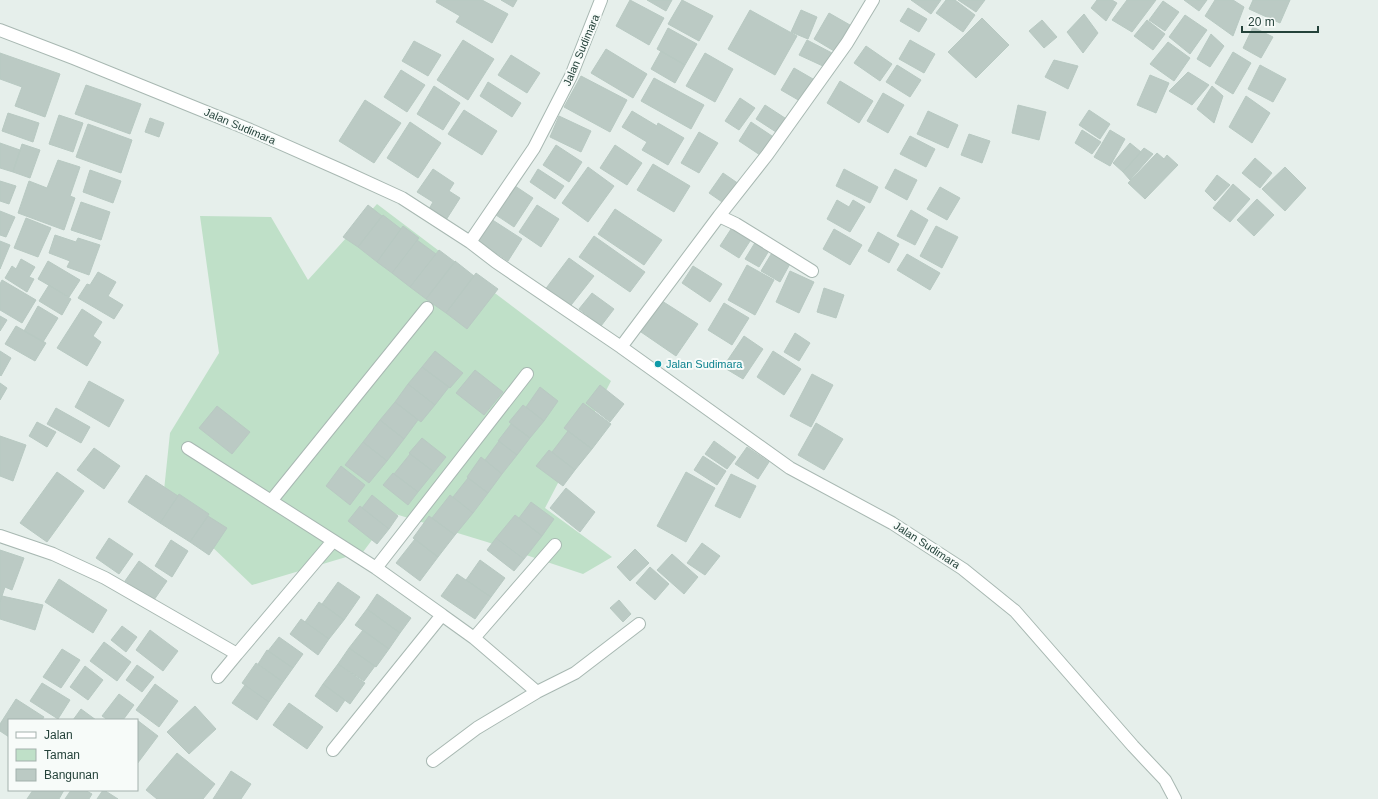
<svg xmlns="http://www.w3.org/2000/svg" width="1378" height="799" font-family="Arial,sans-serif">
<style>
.green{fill:#bfe0c8}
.building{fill:#bbcac4;stroke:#b8c9c2}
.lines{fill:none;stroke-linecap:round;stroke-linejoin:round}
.street-casing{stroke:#a8b8b2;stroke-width:14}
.street{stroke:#fff;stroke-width:12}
.culture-dot{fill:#0f9aa8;stroke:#f7fbf9;stroke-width:1.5}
.labels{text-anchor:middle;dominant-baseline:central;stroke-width:4;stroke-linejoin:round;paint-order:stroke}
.street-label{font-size:11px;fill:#24423a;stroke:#f7fbf9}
.culture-label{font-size:11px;fill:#0d838f;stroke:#f7fbf9;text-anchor:start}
</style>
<rect width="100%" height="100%" fill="#e6efeb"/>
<!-- green -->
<path class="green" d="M377,204L611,381L545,508L612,557L583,574L487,542L392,513L363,552L252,585L163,500L170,433L219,353L200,216L271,217L308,280Z"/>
<!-- building -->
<path class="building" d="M437,0H482L508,14L492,43L456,22L460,16L436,2Z
M501,0H517L513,7Z
M630,0L664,18L649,45L616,26Z
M647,0H672L666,11Z
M682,0L713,16L699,41L668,24Z
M911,0H941L931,14Z
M946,0H955L975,15L963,32L936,13Z
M958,0H985L976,12Z
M1097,0H1112L1117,3L1106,21L1091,8Z
M1127,0H1156L1132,32L1112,20Z
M1184,0H1207L1199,11Z
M1215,0H1233L1244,7L1233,36L1205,16Z
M1253,0H1290L1280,23L1249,9Z
M1163,1L1179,12L1165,31L1149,20Z
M908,8L927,19L919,32L900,21Z
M750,10L797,36L775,75L728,49Z
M801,10L817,17L808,39L791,32Z
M829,13L850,25L834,51L814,39Z
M1084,14L1098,33L1083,53L1067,32Z
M1185,15L1207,30L1190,54L1169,37Z
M982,18L1009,45L976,78L948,52Z
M1042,20L1057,37L1044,48L1029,31Z
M1147,20L1165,34L1153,50L1134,36Z
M1253,27L1273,37L1261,58L1243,48Z
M668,28L697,44L685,65L657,49Z
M1211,34L1224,46L1210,67L1197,59Z
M463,40L494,59L468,100L437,80Z
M807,40L832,53L825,67L799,55Z
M910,40L935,54L924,73L899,59Z
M414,41L441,55L428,76L402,61Z
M1168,42L1190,58L1174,81L1150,64Z
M866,46L892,64L880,81L854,63Z
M606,49L647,74L633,98L591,73Z
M661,51L685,65L675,83L651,69Z
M1233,52L1251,63L1233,94L1215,83Z
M0,53L60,74L45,117L15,106L22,87L0,79Z
M705,53L733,69L715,102L686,86Z
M511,55L540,73L527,93L498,75Z
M1054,60L1078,66L1068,89L1045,77Z
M897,65L921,80L910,97L886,82Z
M1260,65L1286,79L1273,102L1248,89Z
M794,68L813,79L800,101L781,90Z
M401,70L425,85L407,112L384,97Z
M1188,72L1209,85L1192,105L1169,91Z
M1150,75L1169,83L1156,113L1137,105Z
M581,76L627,100L610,132L564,107Z
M654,78L704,105L691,129L641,101Z
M840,81L873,101L859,123L827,103Z
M488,82L521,103L512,117L480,96Z
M86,85L141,104L130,134L75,114Z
M434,86L460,103L443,130L417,114Z
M1212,86L1223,96L1214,123L1197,109Z
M883,93L904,105L888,133L867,121Z
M1246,96L1270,113L1252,143L1229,127Z
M740,98L755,108L739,130L725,121Z
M365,100L401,123L374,163L339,141Z
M765,105L788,120L779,134L756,119Z
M1018,105L1046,112L1039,140L1012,133Z
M464,110L497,131L482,155L448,134Z
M1089,110L1110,124L1100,139L1079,125Z
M632,111L657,126L658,123L684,138L668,165L642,150L647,142L622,127Z
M928,111L958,125L948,148L917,134Z
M8,113L39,123L33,142L2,131Z
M59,115L83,123L73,152L49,144Z
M559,116L591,131L581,152L550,137Z
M150,118L164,123L159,137L145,132Z
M410,122L441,143L418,178L387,158Z
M751,122L772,136L760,155L739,141Z
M88,124L132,140L121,173L76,157Z
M1082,130L1101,142L1092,154L1075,143Z
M1110,130L1125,139L1110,166L1094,157Z
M699,132L718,143L699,173L681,163Z
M969,134L990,141L982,163L961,155Z
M910,136L935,149L926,167L900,154Z
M0,143L20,150L13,172L0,168Z
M1130,143L1141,152L1123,172L1113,163Z
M22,144L40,150L30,178L13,172Z
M556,145L582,162L569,182L543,165Z
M615,145L642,163L627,185L600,168Z
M1144,148L1153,154L1130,180L1123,172Z
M1157,153L1164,159L1167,155L1178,165L1145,199L1128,183Z
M1255,158L1272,173L1260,188L1242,173Z
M58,160L80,167L70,196L75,198L64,230L18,213L29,181L47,188Z
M653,164L690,186L674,212L637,190Z
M588,167L614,186L588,222L562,203Z
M1285,167L1306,188L1285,211L1262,189Z
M433,169L454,183L449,191L460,198L446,220L429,209L433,202L417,192Z
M538,169L564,186L555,199L530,182Z
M844,169L878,187L870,203L836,186Z
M895,169L917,180L907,200L885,188Z
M90,170L121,181L113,203L83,192Z
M723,173L739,184L725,204L709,193Z
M1217,175L1230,185L1215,201L1205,191Z
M0,181L16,186L9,204L0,201Z
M1233,184L1250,199L1230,222L1213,208Z
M515,186L533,198L514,227L496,215Z
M940,187L960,198L947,220L927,209Z
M1257,199L1274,215L1254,236L1237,220Z
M837,200L849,207L853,200L865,207L850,232L827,219Z
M81,202L110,212L101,240L71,230Z
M368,205L382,216L358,247L343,237Z
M537,205L559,219L541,247L519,232Z
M615,209L662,240L644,265L598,234Z
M911,210L928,220L915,245L897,236Z
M0,211L15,217L6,237L0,235Z
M383,215L401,229L377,262L358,247Z
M26,218L51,228L38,257L14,248Z
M491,219L522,239L508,261L476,240Z
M403,226L419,238L392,273L377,262Z
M733,226L752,238L739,258L720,246Z
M936,226L958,237L942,268L920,256Z
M834,229L862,245L850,265L823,249Z
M878,232L899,244L889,263L868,251Z
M55,235L76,242L78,238L100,245L89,275L67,267L70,261L49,253Z
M594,236L645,272L630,292L579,257Z
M417,240L436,254L410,287L392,273Z
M0,241L10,245L0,269Z
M756,241L770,249L759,267L745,259Z
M439,250L455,262L426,299L410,287Z
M773,251L791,262L780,282L761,271Z
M907,254L940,273L930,290L897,270Z
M569,258L594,276L568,309L544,291Z
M21,259L35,267L29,277L34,279L27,292L5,278L12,266L16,269Z
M48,261L80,280L69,297L38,279Z
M455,261L474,276L446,313L426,299Z
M747,265L774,280L755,315L728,300Z
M693,266L722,284L710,302L682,283Z
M790,271L814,282L799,313L776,302Z
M98,272L116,282L108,296L123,305L114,319L78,298L87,284L90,285Z
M476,273L498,289L467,329L446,313Z
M2,280L36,300L22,323L0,310V284Z
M49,285L71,299L62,315L39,301Z
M824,288L844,295L836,318L817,312Z
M592,293L614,309L601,326L579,309Z
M662,301L698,324L676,356L641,332Z
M724,303L749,318L732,345L708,330Z
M38,306L58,318L43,342L24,331Z
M82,309L102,322L93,336L101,342L87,366L57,348Z
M0,316L7,320L0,331Z
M16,326L46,343L35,361L5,344Z
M795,333L810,343L799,361L784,352Z
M744,336L763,349L743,379L723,367Z
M0,351L11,358L1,376L0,375Z
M435,351L463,373L450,388L422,367Z
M773,351L801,369L784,395L757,377Z
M422,367L449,387L435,405L408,384Z
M475,370L503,392L484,415L456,393Z
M812,374L833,385L811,427L790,416Z
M89,381L124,400L109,427L75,407Z
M0,383L7,388L0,400Z
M408,384L435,405L421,422L395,402Z
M600,385L624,404L610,422L586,403Z
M540,387L558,401L544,421L526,407Z
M395,402L418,420L404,439L380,420Z
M583,403L611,424L592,449L564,428Z
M523,405L544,421L530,438L509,422Z
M217,406L250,432L232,454L199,428Z
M56,408L90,427L81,443L47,424Z
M380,420L404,439L387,461L363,442Z
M37,422L56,432L47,447L29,436Z
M816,423L843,439L824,470L798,455Z
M511,424L530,438L517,455L498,441Z
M568,431L592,449L575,470L552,452Z
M0,436L26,445L13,481L0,476Z
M422,438L446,457L434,472L409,453Z
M499,441L517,455L502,474L485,460Z
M714,441L736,457L727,469L705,454Z
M363,442L387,461L369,483L345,465Z
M747,447L769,462L758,479L735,464Z
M94,448L120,466L104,489L77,470Z
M549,450L575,470L563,486L536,466Z
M410,454L434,472L418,492L394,474Z
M703,456L726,471L717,485L694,470Z
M481,457L502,474L488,493L467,477Z
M341,466L365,485L350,505L326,486Z
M57,472L84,491L47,542L20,523Z
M686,472L715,488L686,542L657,526Z
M393,473L418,492L408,505L383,485Z
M731,474L756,486L740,518L715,506Z
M146,475L178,496L160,523L128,502Z
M468,478L488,493L473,513L453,497Z
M566,488L595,512L580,532L550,508Z
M179,494L209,514L190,542L160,523Z
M372,495L398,516L389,529L362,508Z
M450,495L473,513L455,535L432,518Z
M531,502L554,519L542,536L519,518Z
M360,506L389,529L377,544L348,521Z
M515,515L542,536L524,559L496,538Z
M208,516L227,528L209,555L190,542Z
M429,516L455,535L438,557L413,538Z
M109,538L133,554L119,574L96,558Z
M496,538L524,559L514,571L487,550Z
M415,539L438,557L420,581L396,563Z
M171,540L188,551L172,577L155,566Z
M702,543L720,556L705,575L687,563Z
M635,549L649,563L630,581L617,567Z
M0,550L24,558L12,590L5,587L0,602Z
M672,554L698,577L684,594L657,570Z
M480,560L505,578L491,597L466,580Z
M139,561L167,581L154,600L125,581Z
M650,567L669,584L655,600L636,583Z
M457,574L491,597L475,619L441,596Z
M59,579L107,610L93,633L45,602Z
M338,582L360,597L344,620L322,604Z
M377,594L411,618L400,633L367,609Z
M2,596L43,605L35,630L0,619V602Z
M619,600L631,614L623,622L610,608Z
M319,602L344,620L329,639L305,622Z
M367,609L400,633L389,649L355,625Z
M301,619L329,639L318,655L290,634Z
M122,626L137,637L126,652L111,640Z
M150,630L178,651L163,671L136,650Z
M363,630L389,649L376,667L349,648Z
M279,637L303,654L293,668L268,651Z
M104,642L131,662L117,681L90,661Z
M349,648L375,666L364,681L338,664Z
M62,649L80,660L61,688L43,677Z
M267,650L293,668L283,682L258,664Z
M256,663L283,682L269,702L242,683Z
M338,664L365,683L350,704L323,684Z
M137,665L154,677L142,692L126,680Z
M85,666L103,680L88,700L70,687Z
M42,683L70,700L58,719L30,701Z
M155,684L178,701L159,727L136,710Z
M323,684L345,700L337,712L315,696Z
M245,685L269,702L257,720L232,703Z
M119,694L134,705L123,720H108L102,716Z
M16,699L44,717L42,720H9V737L0,731V724Z
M289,703L323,727L307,749L273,725Z
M195,706L216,729L189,754L167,732Z
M81,709L96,720H73Z
M137,720L158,736L137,764Z
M177,753L215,784L203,799H157L146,790Z
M231,771L251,784L241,799H213Z
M33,790H64L59,799H27Z
M71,790H85L92,794L89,799H65Z
M103,790H104L118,799H97Z"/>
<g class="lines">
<defs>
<path id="street" d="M0,30L73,58L248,129L343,171L402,198L470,242L496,262L621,347L790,468L892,523L963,569L1015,611L1133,746L1165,780L1175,799
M719,216L767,155L847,43L873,0
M470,242L534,148L571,76L601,0
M621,347L719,216L736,224L812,271
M188,448L376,568L442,615L333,750
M271,501L427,308
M0,536L53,554L105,578L237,654L333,541
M376,568L527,374
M442,615L474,638L537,692
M474,638L555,545
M218,677L237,654
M433,761L477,728L537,692L575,673L639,624"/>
</defs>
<!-- street casing -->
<use href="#street" class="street-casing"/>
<!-- street -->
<use href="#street" class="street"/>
</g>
<!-- markers -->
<circle class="culture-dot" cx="658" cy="364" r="4"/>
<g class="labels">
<!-- street labels -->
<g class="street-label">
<text transform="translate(581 50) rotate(-67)">Jalan Sudimara</text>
<text transform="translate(240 126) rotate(23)">Jalan Sudimara</text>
<text transform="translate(927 545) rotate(33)">Jalan Sudimara</text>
</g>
<!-- culture labels -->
<g class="culture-label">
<text x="666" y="364">Jalan Sudimara</text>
</g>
</g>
<!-- legend -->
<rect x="8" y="719" width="130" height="72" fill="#f7fbf9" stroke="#a3b1ad"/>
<rect x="16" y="732" width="20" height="6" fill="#ffffff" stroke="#a3b1ad"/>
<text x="44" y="739" font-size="12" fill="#24423a">Jalan</text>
<rect x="16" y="749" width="20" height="12" fill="#bfe0c8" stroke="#a3b1ad"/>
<text x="44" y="759" font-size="12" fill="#24423a">Taman</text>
<rect x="16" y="769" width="20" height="12" fill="#bbcac4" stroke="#a3b1ad"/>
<text x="44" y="779" font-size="12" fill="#24423a">Bangunan</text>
<!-- scale -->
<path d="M1242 26v6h76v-6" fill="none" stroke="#24423a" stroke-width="2"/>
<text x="1248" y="26" font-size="12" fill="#24423a" stroke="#f7fbf9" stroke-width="3" paint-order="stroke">20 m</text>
</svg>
